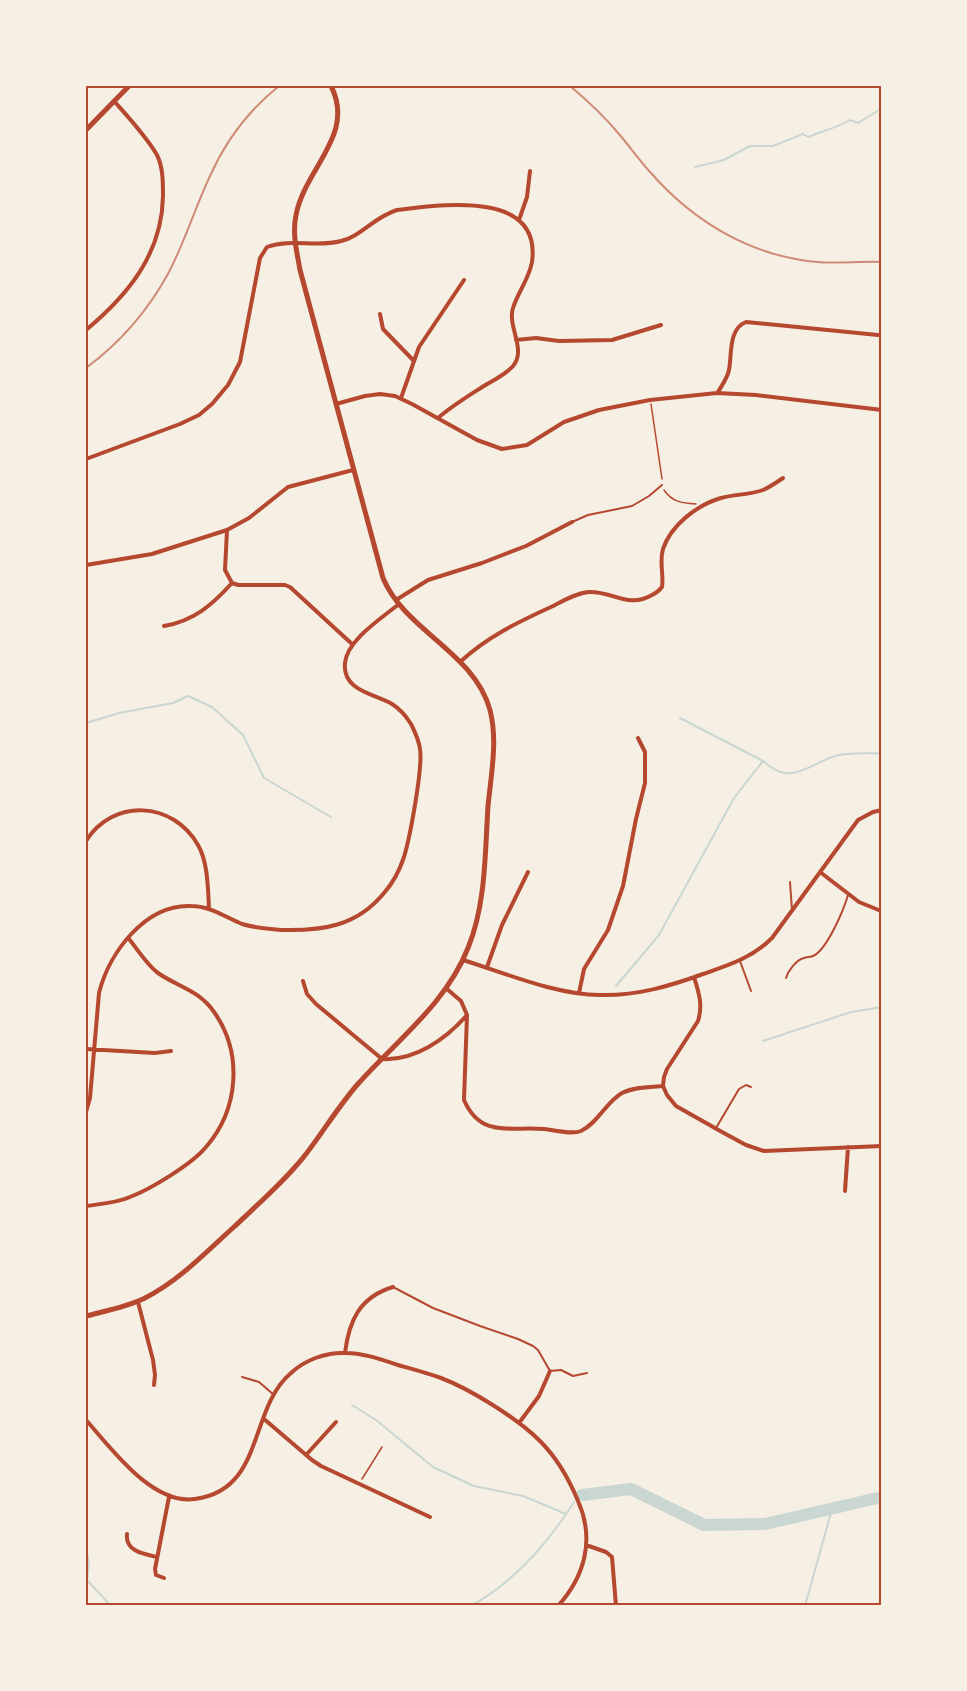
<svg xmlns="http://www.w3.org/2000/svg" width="967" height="1691" font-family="Rubik,sans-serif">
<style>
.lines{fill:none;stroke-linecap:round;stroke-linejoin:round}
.stream{stroke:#c9d6d2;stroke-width:2}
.river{stroke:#c9d6d2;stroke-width:12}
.path{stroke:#b5482f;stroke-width:1.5}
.service{stroke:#b5482f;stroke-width:2}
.minor{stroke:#b5482f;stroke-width:4}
.tertiary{stroke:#b5482f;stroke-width:5}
.rail{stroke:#cf8b77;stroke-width:2}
.neatline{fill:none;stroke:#b5482f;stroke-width:2}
</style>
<rect width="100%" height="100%" fill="#f6efe4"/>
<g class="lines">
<!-- stream -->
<path class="stream" d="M695,167L724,160L750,146H773L803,134L808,137C823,131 836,128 850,120L858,123L882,108
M680,718L763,761C791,787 807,765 835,756C848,752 867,754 882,753
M86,723L119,713L173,703L188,696L212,707L243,735L264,778L331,817
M616,986L659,935L734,798L763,761
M763,1041L851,1012L882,1007
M352,1405L376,1420L433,1467L474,1486L523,1496L566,1514
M86,1548L89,1564L87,1580
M86,1579L111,1606
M356,1606H359
M471,1606C514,1582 548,1543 574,1502
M805,1606L832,1509"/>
<!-- river -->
<path class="river" d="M582,1495L631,1489L704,1525L765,1524L882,1497"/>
<!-- path -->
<path class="path" d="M651,404L662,479
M664,490C672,502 682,503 696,504
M362,1479L382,1447
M881,1573H882"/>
<!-- service -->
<path class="service" d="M572,522L588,515L632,506L649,496L662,485
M790,882L792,910
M740,961L751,991
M786,978C788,971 796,960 804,958C806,957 811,957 813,956C827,950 844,909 848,895
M716,1128L739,1089L746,1085L751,1087
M393,1287L433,1308L480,1326L518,1339L533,1346L538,1350L550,1371L561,1370L573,1376L587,1373
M242,1377L259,1382L274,1395"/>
<!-- minor -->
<path class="minor" d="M519,220L527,197L530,171
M380,314L383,329L413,360
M86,330C128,295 162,254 163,196C163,182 163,167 157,155C146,136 129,118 114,101
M516,340L536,338L559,341L612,340L661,325
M718,392C722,385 727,379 729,370C732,355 728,329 746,322L878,335
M401,398L419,347L464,280
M336,404L365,396L380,394L395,396L412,404L477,440L502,449L527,445L564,422L599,410L650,400L717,393L756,395L882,410
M86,459L180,424L199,415L212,404L228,385L240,362L260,258L267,247C291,238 317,248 341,241C360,237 374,217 397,210C440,205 542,189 532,262C529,279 518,292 513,308C507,326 527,350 513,366C506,374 496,379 487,384C470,395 453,405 438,418
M227,530L225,570L232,583L238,585H285L290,587L352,644
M86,565L152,554L227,530L249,518L288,487L353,470
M396,600L428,580L482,563L526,546L572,522
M164,626C194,621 212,605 232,583
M460,662C487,637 518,622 551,607C563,601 576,593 589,592C613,591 628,609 652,595C656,593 659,591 662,587C664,574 659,562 663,549C671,525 697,505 721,498C735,494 750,495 763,490C770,487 777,482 783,478
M86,841C113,798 173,801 198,845C208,862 208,889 209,909
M820,872L859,902L881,911
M463,960C505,973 556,995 600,995C637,996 670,986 703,974C729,965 752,958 772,938L858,820L873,812L882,810
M487,967L502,925L528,872
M694,977C699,993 703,1005 698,1021L667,1069L664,1077L663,1086L667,1095L676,1106L722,1132L746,1145L764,1151L882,1146
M303,981L307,994L316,1004L382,1059C415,1061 446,1039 467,1015
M447,989L461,1001L467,1015L464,1100C481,1139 511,1126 544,1129C555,1130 571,1135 581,1131C598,1123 606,1102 622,1093C634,1087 650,1087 663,1086
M579,993L584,969L608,930L623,886L636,819L645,783V752L638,738
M86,1049L155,1053L171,1051
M86,1112L90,1098L99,993C109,953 145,904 191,906C210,906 225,917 242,924C255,928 269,929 282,930C323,931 357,926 384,893C393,883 400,869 404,857C410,837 423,768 420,749C419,740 415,732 411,724C406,716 400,709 392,704C375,694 342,691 345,663C347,640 382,618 399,604
M845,1191L848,1147
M86,1206C100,1204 117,1203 130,1197C151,1189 192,1164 206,1147C239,1109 243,1053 214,1012C199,990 178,987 158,973C147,965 138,950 129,939
M138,1302L153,1360L155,1375L154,1385
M345,1353C349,1320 360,1297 393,1287
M264,1419L312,1460L321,1466L430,1517
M86,1420C112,1449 152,1505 195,1499C265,1490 248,1409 291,1373C305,1360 326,1352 345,1353C363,1353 380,1359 398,1365C412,1369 427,1373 441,1378C470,1389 517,1418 540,1441C557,1458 569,1479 578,1501C595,1539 585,1576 558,1606
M519,1423L539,1396L550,1371
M306,1455L336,1422
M127,1534C125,1551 143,1554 157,1557
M586,1545L606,1552L612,1557L616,1606
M164,1578L156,1575L155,1569L169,1497"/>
<!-- tertiary -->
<path class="tertiary" d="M86,130L129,86
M86,1316C105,1311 127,1307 145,1298C180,1280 206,1252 235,1226C259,1203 285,1181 306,1154C323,1132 338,1107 357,1085C396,1041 446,1004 468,948C486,904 485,853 488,806C491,775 498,741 490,710C474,652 405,631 383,578L300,270C297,252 292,234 296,215C305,168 356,135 331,86"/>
<!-- rail -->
<path class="rail" d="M570,86C588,101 604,116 619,134C630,147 640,161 651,173C694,222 751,256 817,262C838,264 860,261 882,262
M86,368C121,342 148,311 169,272C185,241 195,208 210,176C226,140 249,110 279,86"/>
</g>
<!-- border -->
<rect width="967" height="1691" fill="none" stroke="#f6efe4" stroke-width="174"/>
<rect x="87" y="87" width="793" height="1517" class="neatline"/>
</svg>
